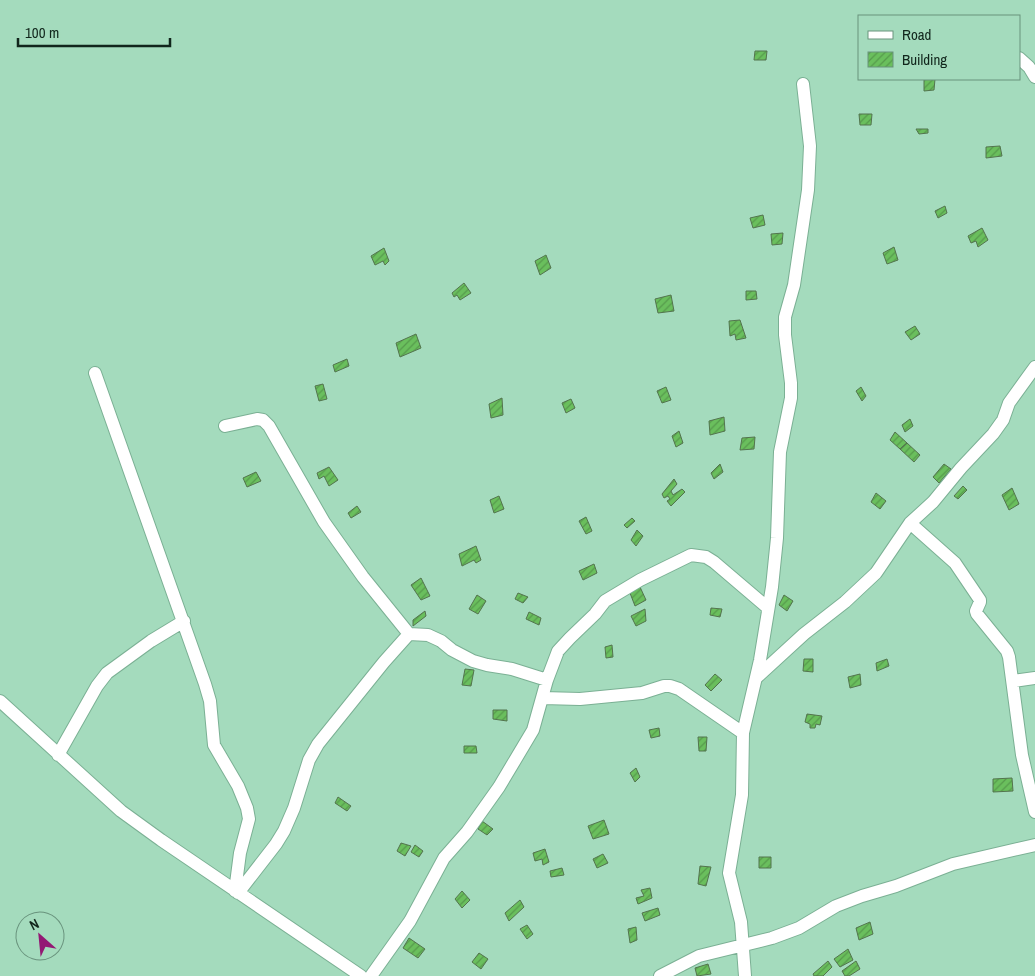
<svg xmlns="http://www.w3.org/2000/svg" width="1035" height="976" font-family="'Archivo Narrow',sans-serif">
<style>
.building{fill:url(#building-hatch);stroke:#53744e}
.lines{fill:none;stroke-linecap:round;stroke-linejoin:round}
.minor-casing{stroke:#7bb094;stroke-width:14}
.minor{stroke:#fff;stroke-width:12}
</style>
<defs>
<pattern id="building-hatch" width="6" height="6" patternUnits="userSpaceOnUse" patternTransform="scale(1.25)"><rect width="6" height="6" fill="#6abf5d"/><path d="M-1 1l2-2M0 6l6-6M5 7l2-2" fill="none" stroke="#569b4c"/></pattern>
</defs>
<rect width="100%" height="100%" fill="#a4dbbd"/>
<!-- building -->
<path class="building" d="M755,51H767L766,60H754Z
M924,79H935L934,90L924,91Z
M859,114H872L871,125H860Z
M916,129H928V133L919,134Z
M1000,146L1002,156L986,158V147Z
M945,206L947,213L938,218L935,211Z
M763,215L765,225L753,228L750,218Z
M982,228L988,240L978,247L976,241L971,243L968,236Z
M783,233L782,244L772,245L771,234Z
M894,247L898,260L887,264L883,253Z
M384,248L389,261L385,265L383,261L375,265L371,256Z
M546,255L551,268L540,275L535,261Z
M464,283L471,293L460,300L457,295L454,297L452,293Z
M746,291H756L757,299L746,300Z
M671,295L674,311L658,313L655,299Z
M740,320L746,338L736,340L735,334L730,336L729,321Z
M915,326L920,334L911,340L905,332Z
M416,334L421,348L400,357L396,343Z
M347,359L349,366L335,372L333,365Z
M323,384L327,399L319,401L315,386Z
M666,387L671,400L662,403L657,391Z
M861,387L866,396L862,401L856,391Z
M502,398L503,415L491,418L489,404Z
M571,399L575,408L566,413L562,403Z
M724,417L725,431L710,435L709,421Z
M910,419L913,426L905,432L902,425Z
M679,431L683,443L676,447L672,436Z
M895,432L907,443L900,449L890,440Z
M755,437L754,449L740,450L742,438Z
M907,443L920,455L914,462L900,449Z
M720,464L723,472L714,479L711,473Z
M944,464L951,469L939,483L933,477Z
M329,467L338,480L329,486L324,476L319,479L317,473Z
M256,472L261,481L247,487L243,478Z
M674,479L677,484L671,491L673,495L682,489L685,492L671,506L667,501L670,499L668,496L664,498L662,494Z
M963,486L967,490L958,499L954,496Z
M1012,488L1019,504L1009,510L1002,495Z
M876,493L886,501L880,509L871,502Z
M499,496L504,509L494,513L490,500Z
M357,506L361,512L351,518L348,513Z
M586,517L592,531L586,534L579,521Z
M632,518L635,521L627,528L624,525Z
M637,530L643,536L636,546L631,540Z
M476,546L481,560L476,563L474,560L462,566L459,554Z
M594,564L597,573L583,580L579,571Z
M421,578L430,596L421,600L411,585Z
M640,587L646,600L635,606L630,593Z
M518,593L528,597L523,603L515,599Z
M477,595L486,601L478,614L469,609Z
M784,595L793,601L787,611L779,605Z
M711,608L722,609L720,617L710,615Z
M645,609L646,621L636,626L631,616Z
M425,611L426,616L413,626V620Z
M529,612L541,618L539,625L526,619Z
M612,645L613,657L606,658L605,647Z
M804,659H813V672L803,671Z
M887,659L889,666L877,671L876,663Z
M465,669L474,670L471,686L462,685Z
M715,674L722,680L711,691L705,685Z
M860,674L861,685L850,688L848,677Z
M493,710H507V721L493,719Z
M807,714L822,716L820,725L816,724L815,728H810V724L805,722Z
M659,728L660,736L651,738L649,730Z
M698,737H707L706,751H699Z
M464,746H476L477,753H464Z
M636,768L640,777L635,782L630,773Z
M1012,778L1013,791L993,792V779Z
M338,797L351,806L347,811L335,803Z
M604,820L609,834L593,839L588,826Z
M482,821L493,829L487,835L478,829Z
M401,843L411,846L405,856L397,851Z
M415,845L423,851L419,857L411,852Z
M545,849L549,862L543,865L542,859L535,861L533,853Z
M603,854L608,863L597,868L593,859Z
M759,857H771V868H759Z
M700,866L711,867L706,886L698,884Z
M562,868L564,875L551,877L550,871Z
M650,888L652,898L638,904L636,898L644,896L641,890Z
M462,891L470,900L462,908L455,899Z
M520,900L524,907L509,921L505,913Z
M658,908L660,915L645,921L642,913Z
M870,922L873,934L859,940L856,928Z
M527,925L533,934L527,939L520,929Z
M636,927L637,940L630,943L628,929Z
M409,938L425,949L418,958L403,948Z
M848,949L853,960L840,967L834,959Z
M479,953L488,959L481,969L472,962Z
M828,961L832,967L823,976H814L813,974Z
M856,961L860,969L849,976H845L842,971Z
M708,964L711,974L697,976L695,968Z"/>
<g class="lines">
<defs>
<path id="minor" d="M1019,58L1029,67L1035,77
M95,373L205,684L210,701L214,745L238,786L247,808L249,819L240,853L235,891
M225,426L257,419L263,420L269,426L324,522L363,577L409,634L428,635L441,641L452,650L473,661L487,665L512,669L547,680
M910,523L955,563L980,600V602L976,611L977,614L1007,651L1009,657L1022,755L1035,812
M756,678L804,634L845,602L876,573L910,523L933,502L961,468L993,434L1003,420L1009,403L1035,367
M1013,681L1035,678
M543,698L580,699L642,693L664,686H670L679,689L743,733
M0,701L121,811L161,840L361,976
M58,755L97,686L107,673L151,641L184,621
M238,893L276,844L284,831L294,808L309,760L318,744L384,662L409,634
M371,976L410,921L444,858L467,832L499,787L533,730L547,680L558,651L570,638L595,614L605,601L640,580L691,555L706,557L714,562L768,608
M660,976L699,956L772,938L799,928L836,906L862,896L896,886L953,864L1035,845
M745,976L741,922L729,873L742,795L743,733L760,660L772,587L777,538L780,452L791,398V383L785,335V317L794,285L808,190L810,146L803,84"/>
</defs>
<!-- minor casing -->
<use href="#minor" class="minor-casing"/>
<!-- minor -->
<use href="#minor" class="minor"/>
</g>
<!-- legend -->
<rect x="858" y="15" width="162" height="65" fill="#a4dbbd" stroke="#69937d"/>
<rect x="868" y="31" width="25" height="8" fill="#ffffff" stroke="#69937d"/>
<text x="902" y="40" font-size="15" fill="#11261c">Road</text>
<rect x="868" y="52" width="25" height="15" fill="url(#building-hatch)" stroke="#69937d"/>
<text x="902" y="65" font-size="15" fill="#11261c">Building</text>
<!-- north arrow -->
<g transform="translate(40 936) rotate(333)"><circle r="24" fill="#a4dbbd" stroke="#69937d"/>
<path d="M0-4L9 19L0 12L-9 19Z" fill="#931874"/>
<text y="-8" font-size="14" font-weight="bold" text-anchor="middle" fill="#11261c">N</text>
</g>
<!-- scale -->
<path d="M18 38v8h152v-8" fill="none" stroke="#11261c" stroke-width="2.5"/>
<text x="25" y="38" font-size="15" fill="#11261c" stroke="#a4dbbd" stroke-width="4" paint-order="stroke">100 m</text>
</svg>
